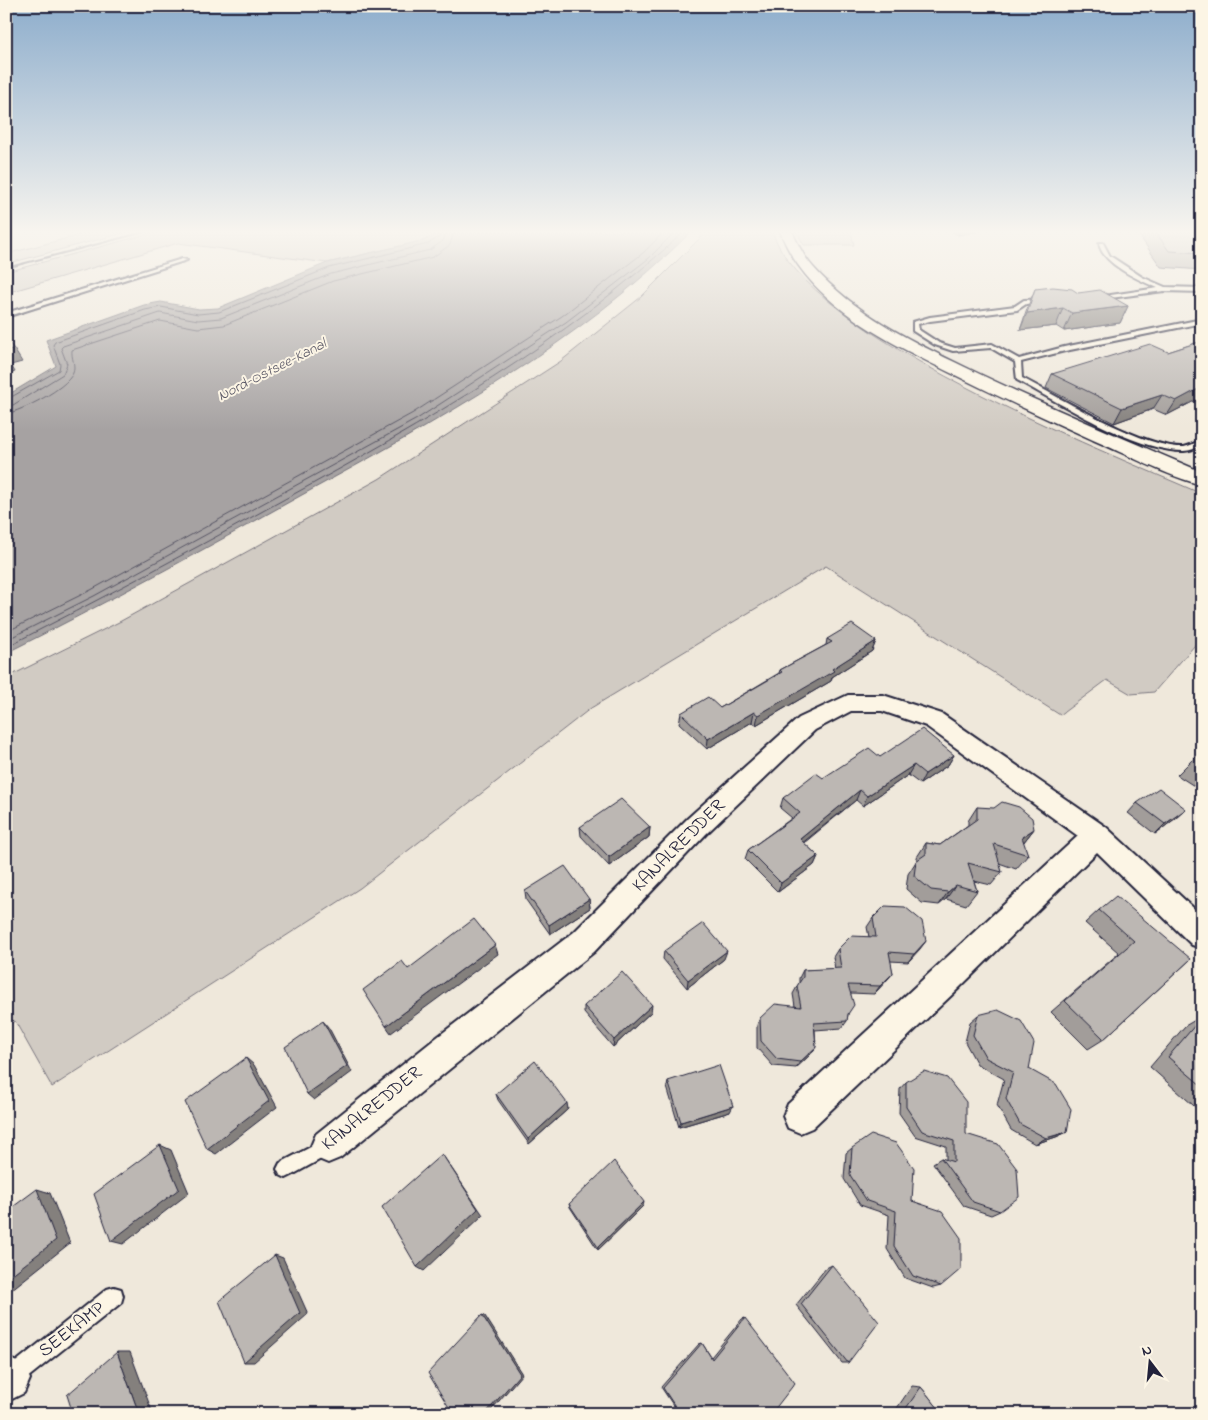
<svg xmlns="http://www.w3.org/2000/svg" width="1208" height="1420" font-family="'Indie Flower',sans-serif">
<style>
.green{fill:#d1cbc3;stroke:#7a767f}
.water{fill:#a6a2a2;stroke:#716f79}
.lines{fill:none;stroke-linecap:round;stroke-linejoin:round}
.shore{stroke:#575564;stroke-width:1}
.lane-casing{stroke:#22223b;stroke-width:4}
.street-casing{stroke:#22223b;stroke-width:4}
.secondary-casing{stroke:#22223b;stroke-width:3}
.lane{fill:#fcf5e5;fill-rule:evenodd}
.street{fill:#fcf5e5;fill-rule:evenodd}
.secondary{fill:#fcf5e5;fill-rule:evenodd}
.rail{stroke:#22223b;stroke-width:2}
.wall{fill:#a29d9a;stroke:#22223b}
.shaded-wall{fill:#84807d;stroke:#22223b}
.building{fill:#bcb7b3;stroke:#22223b}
.labels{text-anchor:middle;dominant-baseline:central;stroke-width:4;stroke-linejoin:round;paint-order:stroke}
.far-water-label{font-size:15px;font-style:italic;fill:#575564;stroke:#fcf5e5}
.near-street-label{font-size:19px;fill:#22223b;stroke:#fcf5e5}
</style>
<rect width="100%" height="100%" fill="#efe8db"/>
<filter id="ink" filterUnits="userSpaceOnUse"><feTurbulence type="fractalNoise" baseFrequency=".02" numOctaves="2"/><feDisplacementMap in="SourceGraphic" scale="10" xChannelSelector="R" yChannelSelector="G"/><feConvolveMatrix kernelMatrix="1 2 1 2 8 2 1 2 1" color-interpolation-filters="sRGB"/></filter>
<g filter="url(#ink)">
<!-- green -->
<path class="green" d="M95,231H131L6,264V254Z
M159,231H429L426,240L327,263L178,243L6,293V272Z
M707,231H772C806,335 1102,450 1202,494V637L1154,692L1131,694L1107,680L1060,715L826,566L591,708L360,888L52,1087L15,1021L6,1026V678L121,621L379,479L561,361L641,297Z
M796,231H851L854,245H804Z"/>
<!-- water -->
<path class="water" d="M439,231H692C580,343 438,421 300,496C203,550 106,603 6,653V396L56,366L46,340L144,305L161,302L199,309L218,308L327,263L426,240Z"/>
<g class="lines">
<!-- shore -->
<path class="shore" d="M6,400L59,370L60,364L53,345L55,342L145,310L161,307L198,314L219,312L329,268L428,244L439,237L441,231
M6,406L13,405L63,374L67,364L61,348L63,346L160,313L198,320L221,318L331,274L430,250L443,241L447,231
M6,414C23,410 66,389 73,373C76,365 71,358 72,350L160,321L198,328L224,325L333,281L433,257L450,245L454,231
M6,632L91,590L413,413L562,316L643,253L665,231
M6,640L94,596L417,419L566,322L648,259L676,231
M6,647C99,600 191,551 283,500C428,421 562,344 685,231"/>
<defs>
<path id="lane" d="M1099,243H1103L1110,256L1142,277L1165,287L1202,288V292L1164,291L1095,300V298L1097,297L1158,288C1139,280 1102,264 1099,243Z
M182,259L187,260L6,317V313Z
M1046,299V301L1044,302L1026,304L1017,310L930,321L918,324L919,330L939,343L955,348L992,344L1019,359L1064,347L1202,319V323L1065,351L1021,362L1022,378C1059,397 1145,449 1184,447C1190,446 1196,442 1202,440V445C1196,448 1190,451 1184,451C1137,452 1058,402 1017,380L1015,362L991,348L953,351L935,345L913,331V322L930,317L1015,306L1024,300Z
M326,1139L332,1141L334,1147L332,1153L292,1175L286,1178L280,1175L277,1169L280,1163Z
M114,1287L121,1289L123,1296L121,1303L21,1383L14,1386L7,1383V1369L107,1289Z"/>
<path id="street" d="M848,695H883L942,714L1106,827L1202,916V948L1192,945L1097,852L959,988L812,1128L800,1133L788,1128L783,1116L788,1104L1078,836L926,726L882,711H851L815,730L706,834L594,952L340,1158L328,1163L316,1158L311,1146L316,1134L436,1038L574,932L688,818L799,718Z
M10,1359L24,1365L30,1379L24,1393L6,1402V1361Z"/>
<path id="secondary" d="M780,231H792C798,245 804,257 813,267C854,313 911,341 965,367C1043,405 1122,438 1202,472V485C1167,476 1126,454 1093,440C1047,419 1001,398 955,375C891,343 807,304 780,231Z"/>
</defs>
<!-- lane casing -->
<use href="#lane" class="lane-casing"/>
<!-- street casing -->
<use href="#street" class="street-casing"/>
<!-- secondary casing -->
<use href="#secondary" class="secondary-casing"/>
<!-- lane -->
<use href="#lane" class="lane"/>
<!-- street -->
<use href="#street" class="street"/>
<!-- secondary -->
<use href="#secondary" class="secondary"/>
<!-- rail -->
<path class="rail" d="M6,268L148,231"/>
</g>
<!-- wall -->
<path class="wall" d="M951,231H979L958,235Z
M1136,231H1202V270L1161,267Z
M1035,289L1078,293L1128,306L1120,323L1064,331L1056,326L1020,330L1028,306Z
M1202,341V397L1167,415L1153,409L1114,423L1046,388L1052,374L1168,352Z
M827,639L876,641L872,651L832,677L831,681L756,725L752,722L707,749L679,723L681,713L720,708L779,673L780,670L826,645Z
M1202,750V791L1177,775Z
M954,755L948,765L920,784L908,775L863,806L856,800L804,843L818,856L814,865L778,892L745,859L748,850L792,818L780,808L783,798L823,778L880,757Z
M1137,803L1186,809L1176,818L1155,834L1128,813Z
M977,807L1034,829L1023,843L1028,855L1016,869L999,863L1002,872L991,885L974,881L977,891L966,905L946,899L939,905L922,903L906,889L908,874L917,860V857L926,843L940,845L968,825V821Z
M580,827H650L649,837L609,866L581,836Z
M1202,870V879L1196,875Z
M525,891L589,899L590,908L550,934L526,900Z
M1099,910L1191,959L1104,1039L1088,1049L1051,1012L1119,953L1085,923Z
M873,918L926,941L908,962L890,961L893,973L887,980L874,994L851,993L847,1021L842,1028L815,1030L816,1047L811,1054L796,1068L773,1066L757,1048V1025L760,1018L795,1006L793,994L799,983V978L803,970L835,969L833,957L838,949L869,937L867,927Z
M664,951L724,959L687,988L663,959Z
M584,1006L651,1012L613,1047L584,1013Z
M978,1015L1029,1069L1067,1132L1056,1137L1035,1144L1011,1130L997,1105L1004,1079L977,1064L965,1042L970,1022Z
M1202,1016V1113L1150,1067L1185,1026Z
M668,1081L730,1112L679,1127L667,1087Z
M906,1082L966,1134L1000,1211L991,1215L964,1206L933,1163L941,1158L946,1160V1146L915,1136L899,1113L900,1089Z
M496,1094L568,1109L529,1144L498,1100Z
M852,1148L912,1201L941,1286L933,1288L905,1278L887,1249L889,1215L860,1205L844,1179L846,1153Z
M569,1204L643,1206L598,1250L570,1207Z
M832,1265L848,1363H842L796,1305L826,1268Z
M745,1318L771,1414H679L661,1387L699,1344L702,1343L711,1357L742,1319Z
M912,1386L921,1387L943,1414H893Z"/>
<!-- shaded-wall -->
<path class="shaded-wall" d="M959,231H979L958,235Z
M1128,306L1120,323L1064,331L1072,313Z
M1063,308L1056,326L1020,330L1027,313Z
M14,349L22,362L11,365L15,372L6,375V350Z
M1202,387V397L1167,415L1176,401Z
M1162,395L1153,409L1114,423L1122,408Z
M876,641L872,651L832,677L831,681L756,725L758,715Z
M754,712L752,722L707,749L708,739Z
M954,755L948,765L920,784L925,774Z
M914,765L908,775L863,806L867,796Z
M860,790L856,800L796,848L800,839Z
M1186,809L1176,818L1155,834L1165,824Z
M650,827L649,837L609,866V857Z
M1034,829L1023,843L1022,837Z
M818,856L814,865L778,892L781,883Z
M956,885L946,899L939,905L948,892Z
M589,899L590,908L550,934L549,925Z
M926,941L920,949L908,962L914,954Z
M495,945L498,954L391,1033L386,1026Z
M727,951L724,959L687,988L688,980Z
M893,973L887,980L874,994L880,986Z
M652,1005L651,1012L613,1047L614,1040Z
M323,1021L329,1028L352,1072L314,1100L307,1094Z
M816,1047L811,1054L796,1068L800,1062Z
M246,1058L254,1065L277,1107L216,1154L207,1149Z
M567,1103L568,1109L529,1144L528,1139Z
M733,1106L730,1112L679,1127L681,1122Z
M1067,1132L1056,1137L1035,1144L1046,1138Z
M160,1145L171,1150L189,1193L123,1244L111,1241Z
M442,1154L483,1215L424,1271L417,1267Z
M37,1189L50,1193L70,1243L11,1290H6V1279Z
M644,1202L643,1206L598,1250V1247Z
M275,1255L283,1258L308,1314L254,1362H244Z
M482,1315L485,1316L522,1374L488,1414H485Z
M117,1352H130L153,1414H139Z"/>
<!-- building -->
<path class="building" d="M1155,231H1202V253L1169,251Z
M1053,287L1072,289L1078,293L1100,290L1128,306L1072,313L1063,308L1027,313L1035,289Z
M6,339L14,349L6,350Z
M1202,341V387L1176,401L1162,395L1122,408L1052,374L1150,344L1168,352Z
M852,624L876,641L832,669L834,671L758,715L754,712L708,739L681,713L708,697L720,708L782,672L780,670L832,642L827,639Z
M922,729L954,755L925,774L914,765L867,796L860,790L800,839L818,856L781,883L748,850L800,813L783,798L816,773L823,778L869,748L880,757Z
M1202,750V759L1196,756Z
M1159,788L1186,809L1165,824L1137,803Z
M621,799L650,827L609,857L580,827Z
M1002,802L1019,807L1032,818L1034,829L1022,837L1028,855L994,844L1002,872L968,863L977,891L956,885L948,892L931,890L914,876L916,861L926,854V843L940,845L977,819V807L994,808Z
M565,866L589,899L549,925L525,891Z
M1116,896L1191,959L1104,1039L1065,1001L1134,941L1099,910Z
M885,906L905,907L922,921L926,941L914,954L889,952L893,973L880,986L848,985L854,1005L848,1014L847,1021L814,1023L816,1047L800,1062L777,1059L761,1041L760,1018L775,1004L801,1007L797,986L803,977V970L841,968L838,949L851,936L876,937L873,918Z
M474,919L495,945L386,1026L363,990L402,961L408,969Z
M703,923L727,951L688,980L664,951Z
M622,972L652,1005L614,1040L584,1006Z
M998,1010L1021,1021L1034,1043L1029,1069L1056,1084L1071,1109L1067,1132L1046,1138L1020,1124L1006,1099L1013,1072L986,1058L973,1035L978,1015Z
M1202,1017V1086L1168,1057Z
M323,1021L347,1066L307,1094L285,1047Z
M246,1058L269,1101L207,1149L185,1102Z
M535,1061L567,1103L528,1139L496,1094Z
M719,1065L733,1106L681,1122L668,1081Z
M924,1071L947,1078L966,1102V1134L998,1144L1017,1169L1019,1197L1000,1211L973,1202L941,1158L954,1162V1141L922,1131L906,1107V1082Z
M871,1135L896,1143L914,1168L912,1201L942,1211L961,1238V1269L941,1286L913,1276L894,1246L896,1211L867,1201L850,1175L852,1148Z
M160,1145L179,1189L111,1241L94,1194Z
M442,1154L478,1209L417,1267L382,1207Z
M614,1161L644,1202L598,1247L569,1204Z
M37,1189L56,1240L6,1279V1212Z
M275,1255L300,1313L244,1362L219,1301Z
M832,1265L879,1322L848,1363L801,1304Z
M482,1315L520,1374L485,1414H453L428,1373Z
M745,1318L795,1383L771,1414H680L663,1388L702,1343L712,1359Z
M117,1352L139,1414H73L67,1395Z
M921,1387L943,1414H902Z"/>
</g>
<!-- sky -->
<linearGradient id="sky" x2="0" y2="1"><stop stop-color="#8dadcc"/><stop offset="0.54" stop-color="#f8f5ef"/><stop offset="1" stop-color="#f8f5ef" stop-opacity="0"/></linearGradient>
<rect width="1208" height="430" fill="url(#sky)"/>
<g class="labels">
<!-- far-water labels -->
<g class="far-water-label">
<text transform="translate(272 370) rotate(-27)">Nord-Ostsee-Kanal</text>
</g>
<!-- near-street labels -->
<g class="near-street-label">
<text transform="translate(679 846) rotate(-45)">KANALREDDER</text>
<text transform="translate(372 1109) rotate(-39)">KANALREDDER</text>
<text transform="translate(72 1330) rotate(-38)">SEEKAMP</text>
</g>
</g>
<!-- margin -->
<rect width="1208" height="1420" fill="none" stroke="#fcf5e5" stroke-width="25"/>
<rect x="12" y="12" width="1183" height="1395" fill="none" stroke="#22223b" stroke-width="2" filter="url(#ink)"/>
<!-- north arrow -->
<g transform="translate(1150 1362) rotate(344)" stroke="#fcf5e5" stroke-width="4" paint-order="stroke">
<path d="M0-4L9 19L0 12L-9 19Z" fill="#22223b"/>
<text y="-8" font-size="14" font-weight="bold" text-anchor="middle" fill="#22223b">N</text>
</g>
</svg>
